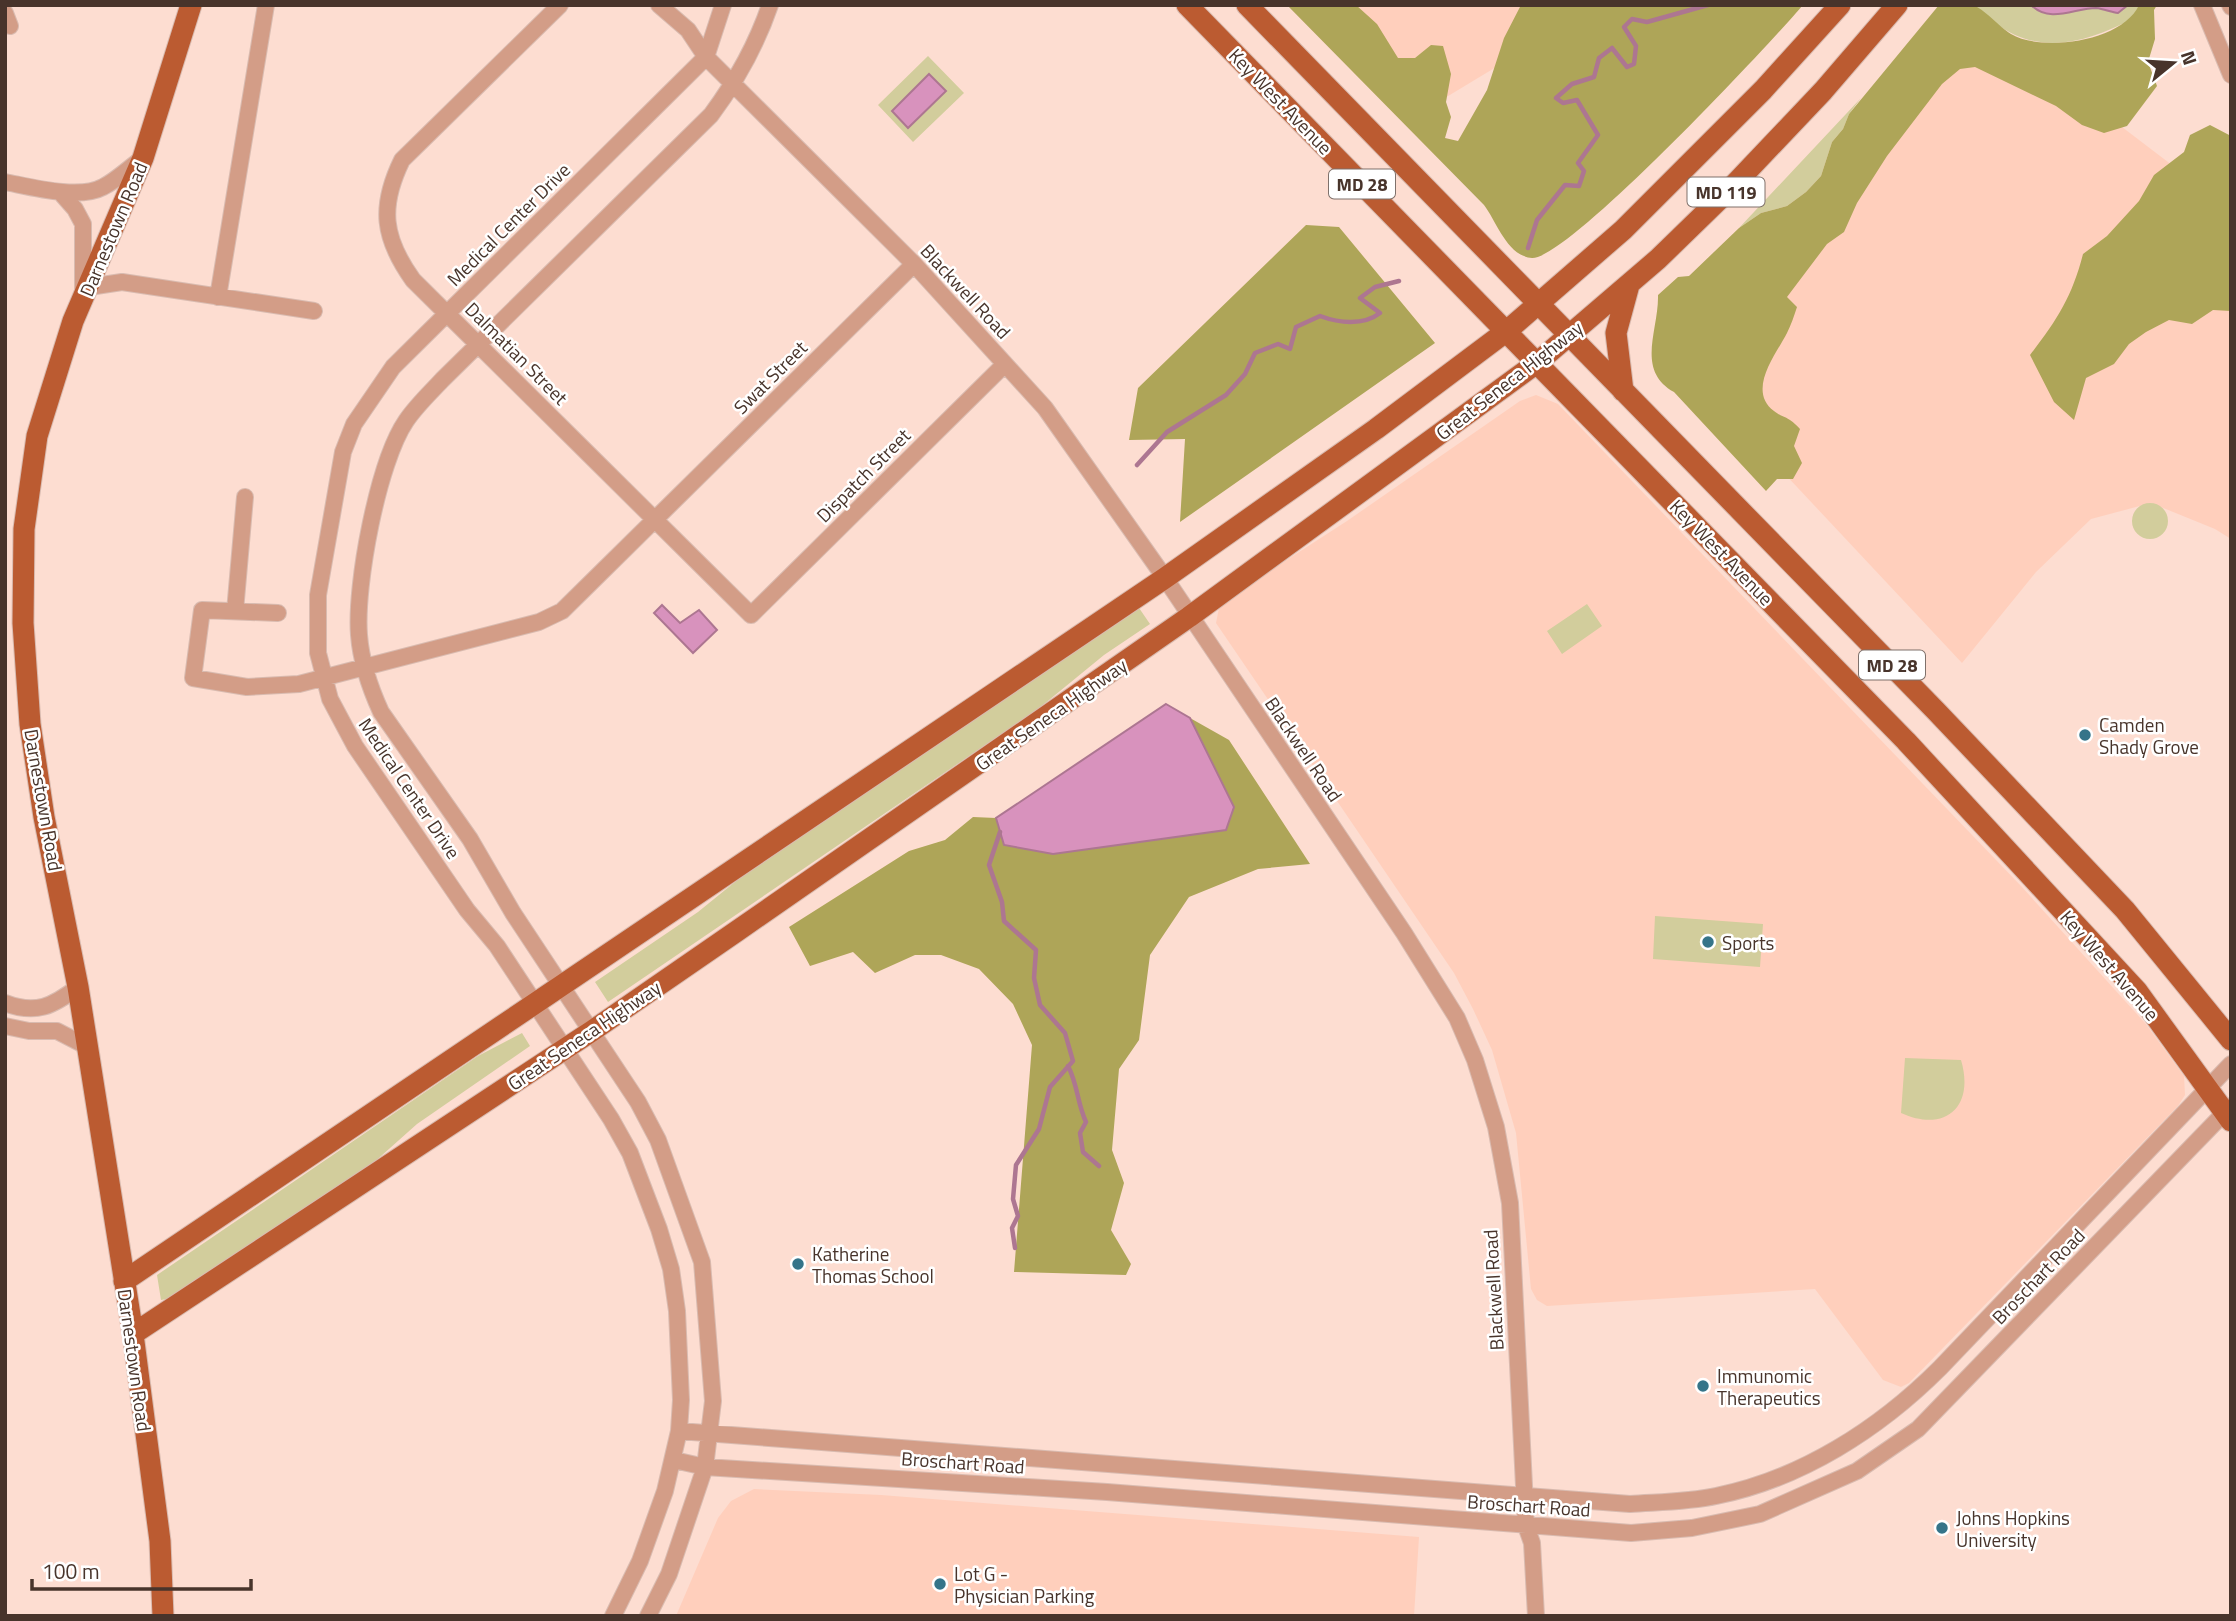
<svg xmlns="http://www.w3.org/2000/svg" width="2236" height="1621" font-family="'Titillium Web',sans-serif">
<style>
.built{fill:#ffcfbc}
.green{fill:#d2cd9c}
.forest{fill:#aea558}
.water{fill:#d892bd;stroke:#ad7691;stroke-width:2}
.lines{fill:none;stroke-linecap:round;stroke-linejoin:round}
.stream{stroke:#ad7691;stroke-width:4.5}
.minor-casing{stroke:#d9bbb0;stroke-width:18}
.major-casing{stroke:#d9bbb0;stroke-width:23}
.minor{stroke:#d39d87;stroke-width:16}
.major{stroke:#bb5b31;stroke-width:21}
.poi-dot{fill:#357489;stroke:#fff;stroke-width:2.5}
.labels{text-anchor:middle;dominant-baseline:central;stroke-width:5;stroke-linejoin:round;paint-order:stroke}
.shield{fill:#fff;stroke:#7f716b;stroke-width:2}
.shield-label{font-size:18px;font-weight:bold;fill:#48342b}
.street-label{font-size:19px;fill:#48342b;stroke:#fff}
.poi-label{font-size:19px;fill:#48342b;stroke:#fff;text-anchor:start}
</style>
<rect width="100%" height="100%" fill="#fdddd1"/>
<!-- built -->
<path class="built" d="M1307,5H1599L1415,116Z
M1975,15L2231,210V539L2215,529L2151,503L2091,519L2036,572L1962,663L1678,360Z
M1536,395L1558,404L2021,886L2145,1023L2184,1076L2185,1095L2178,1106L1909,1383L1901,1387L1883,1380L1815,1289L1547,1306L1537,1300L1531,1289L1516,1133L1492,1050L1473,1009L1454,973L1216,623L1220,603L1347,521L1520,401Z
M754,1489L881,1495L1419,1537L1414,1616H676L718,1518L731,1501Z"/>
<!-- green -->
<path class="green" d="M1974,5H2031C2048,21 2073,10 2092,8C2100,8 2107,11 2115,13L2128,5H2139L2133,19C2086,42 2041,57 1995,23C1988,17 1980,13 1974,5Z
M928,56L964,93L913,142L878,105Z
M1861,98L1849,114L1843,129L1832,142L1821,176L1806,192L1787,206L1761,213L1739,228Z
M2132 521a18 18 0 1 1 36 0a18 18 0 1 1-36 0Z
M1587,604L1602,626L1562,654L1547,631Z
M1137,605L1150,624L1104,655L1038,709L608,1002L595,982L698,912L762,860Z
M1655,916L1763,924L1760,967L1653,959Z
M522,1033L530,1046L417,1124L371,1165L171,1298L161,1300L157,1275L478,1056Z
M1905,1058L1961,1060C1975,1107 1945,1133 1901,1113Z"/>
<!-- forest -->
<path class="forest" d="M1287,5H1356L1377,24L1398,58H1415L1431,45L1443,46L1451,74L1446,102L1451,117L1445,138L1458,141L1487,90L1504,38L1521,5H1803C1771,43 1568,260 1532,258C1507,256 1497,222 1484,205Z
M1939,5C1949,5 1962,3 1972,5C1984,8 1999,27 2011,34C2043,53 2123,41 2139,5H2157L2154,10L2155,39L2148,62L2157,86L2127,126L2104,133L2082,125L2056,106L1975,67L1960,69L1942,84L1887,156L1857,203L1844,232L1827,244L1787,297L1797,307C1794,316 1791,325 1787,333C1777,353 1746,390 1774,411C1784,419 1787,415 1800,429L1794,446L1802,463L1793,479H1777L1766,491L1674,392C1635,370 1659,330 1658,295L1678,277L1689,276L1739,228L1761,213L1787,206L1806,192L1821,176L1832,142L1843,129L1849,114Z
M2210,125L2231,136V311L2213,310L2192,324L2169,320L2146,332L2129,344L2114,364L2086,378L2074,420L2054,402L2030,355C2057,320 2072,297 2083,254L2107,236L2139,201L2154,175L2184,152L2190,135Z
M1306,225L1339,227L1435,343L1180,522L1185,439L1129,440L1138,388Z
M1190,718L1229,740L1310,864L1258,869L1189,897L1150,955L1139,1040L1119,1069L1112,1150L1124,1183L1111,1230L1131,1264L1126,1275L1014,1272L1032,1045L1013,1004L979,969L941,955H915L875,973L853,952L810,966L789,927L909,851L945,840L973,817L996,818L1004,845L1233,807Z"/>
<!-- water -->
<path class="water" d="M2031,5H2128L2118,13C2111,12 2104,9 2096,8C2075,8 2050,24 2031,5Z
M929,74L946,91L908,128L892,111Z
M662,605L680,623L699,610L717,630L693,653L654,613Z
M1166,704L1190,718L1234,807L1226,830L1053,854L1004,845L996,818Z"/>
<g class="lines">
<!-- stream -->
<path class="stream" d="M1528,248L1537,220L1565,185L1579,186L1584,171L1578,163L1598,135L1577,100L1563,103L1556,98L1572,84L1594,77L1599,58L1612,48L1627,67L1634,64L1636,46L1624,27L1632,19L1647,22L1708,5
M1137,465L1167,432L1226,395L1245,374L1255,353L1278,344L1290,349L1296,327L1320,316C1339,323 1363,326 1380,313L1360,298L1375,287L1399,281
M1000,832L989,865L1002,902L1004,921L1036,950L1034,978L1040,1005L1065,1033L1073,1061L1050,1087L1039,1129L1016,1165L1013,1199L1018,1216L1012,1228L1015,1248
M1068,1066C1078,1085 1077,1103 1086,1122L1080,1133L1083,1152L1099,1166"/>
<defs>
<path id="minor" d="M560,5L402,160C379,207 383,238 413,280L751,615L1005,364
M659,5L688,30L706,57L914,264L1045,408L1165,578L1404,933L1457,1018L1475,1060L1496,1127L1510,1203L1526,1526L1532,1543L1536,1616
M2202,5L2231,75
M2230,5L2231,7
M5,13L10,26
M5,182C31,187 79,200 103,187C117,180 130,167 143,158
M60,192L75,209L83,224V290
M89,287L122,282L314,311
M218,297L266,5
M235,611L245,497
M278,613L202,610L193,678L247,687L299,684L539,622L562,611L914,264
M5,1003C36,1015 53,1006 78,987
M5,1026L29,1031H57L86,1046
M679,1431L1630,1504C1659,1502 1688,1502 1716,1496C1801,1479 1879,1429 1940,1368L2231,1064
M674,1460L705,1467L1107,1492L1631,1533L1692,1528L1760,1514L1857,1471L1918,1429L2231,1106
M613,1616L640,1561L665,1491L679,1431L681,1400L677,1311L671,1269L659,1229L630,1153L611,1119L497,946L467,910L355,746L330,699L318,653V595L343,452L354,424L393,367L706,57L723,5
M648,1616L669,1574L705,1467L713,1401L702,1262L658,1140L638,1102L513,913L470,839L381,712C370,688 361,661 359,635C355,585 378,462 406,421C416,406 430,393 442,380L711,115C737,80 756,46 770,5"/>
<path id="major" d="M1187,5L1906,741L2137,991L2231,1121
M1247,5L1936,711L2125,910L2231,1040
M1623,391L1616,333L1629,285
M124,1281L1165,578L1376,429L1508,330L1623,230L1763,90L1840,5
M133,1334L592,1031L737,931L1189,617L1538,362L1658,259L1731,188L1823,91L1897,5
M163,1616L160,1541L133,1334L78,987L44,817L30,724L23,623L24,529L37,436L73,321L143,158L191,5"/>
</defs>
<!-- minor casing -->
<use href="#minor" class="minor-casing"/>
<!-- major casing -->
<use href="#major" class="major-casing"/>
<!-- minor -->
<use href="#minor" class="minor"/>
<!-- major -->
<use href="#major" class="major"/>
</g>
<!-- markers -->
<g class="poi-dot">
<circle cx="2085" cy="735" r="7"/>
<circle cx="1708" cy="942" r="7"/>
<circle cx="798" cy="1264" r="7"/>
<circle cx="1703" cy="1386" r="7"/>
<circle cx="1942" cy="1528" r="7"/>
<circle cx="940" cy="1584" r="7"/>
</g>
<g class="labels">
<!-- shield labels -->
<g class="shield">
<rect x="1329" y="169.5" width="66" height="29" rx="5"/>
<rect x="1687.5" y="177.5" width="77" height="29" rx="5"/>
<rect x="1859" y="650.5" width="66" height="29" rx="5"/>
</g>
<g class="shield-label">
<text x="1362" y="184">MD 28</text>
<text x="1726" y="192">MD 119</text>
<text x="1892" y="665">MD 28</text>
</g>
<!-- street labels -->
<g class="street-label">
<text transform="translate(1281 101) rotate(46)">Key West Avenue</text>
<text transform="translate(508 224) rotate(-45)">Medical Center Drive</text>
<text transform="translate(113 229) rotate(-67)">Darnestown Road</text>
<text transform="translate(966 291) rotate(47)">Blackwell Road</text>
<text transform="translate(517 353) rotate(45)">Dalmatian Street</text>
<text transform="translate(770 377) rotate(-45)">Swat Street</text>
<text transform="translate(1509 380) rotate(-38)">Great Seneca Highway</text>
<text transform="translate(863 475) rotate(-45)">Dispatch Street</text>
<text transform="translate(1722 552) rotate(46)">Key West Avenue</text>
<text transform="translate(1051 714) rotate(-35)">Great Seneca Highway</text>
<text transform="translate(1304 749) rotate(56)">Blackwell Road</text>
<text transform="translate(410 788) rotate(56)">Medical Center Drive</text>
<text transform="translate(44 800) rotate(80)">Darnestown Road</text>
<text transform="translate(2110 965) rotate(49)">Key West Avenue</text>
<text transform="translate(584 1035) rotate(-34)">Great Seneca Highway</text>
<text transform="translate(2038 1276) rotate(-46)">Broschart Road</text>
<text transform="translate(1493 1290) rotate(-93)">Blackwell Road</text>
<text transform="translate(135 1360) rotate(82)">Darnestown Road</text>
<text transform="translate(963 1462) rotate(4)">Broschart Road</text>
<text transform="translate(1529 1505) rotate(4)">Broschart Road</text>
</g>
<!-- poi labels -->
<g class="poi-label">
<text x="2099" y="724">Camden<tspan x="2099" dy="22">Shady Grove</tspan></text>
<text x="1722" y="942">Sports</text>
<text x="812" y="1253">Katherine<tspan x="812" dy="22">Thomas School</tspan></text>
<text x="1717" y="1375">Immunomic<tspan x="1717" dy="22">Therapeutics</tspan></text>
<text x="1956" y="1517">Johns Hopkins<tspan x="1956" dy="22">University</tspan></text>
<text x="954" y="1573">Lot G -<tspan x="954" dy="22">Physician Parking</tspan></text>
</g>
</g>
<!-- border -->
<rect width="2236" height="1621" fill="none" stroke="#48342b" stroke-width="14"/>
<!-- north arrow -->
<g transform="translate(2173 63) rotate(72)" stroke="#ffffff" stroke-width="5" paint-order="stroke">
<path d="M0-5L12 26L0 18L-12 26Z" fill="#48342b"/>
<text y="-10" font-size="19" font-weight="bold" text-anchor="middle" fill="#48342b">N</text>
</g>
<!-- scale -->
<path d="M32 1579v10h219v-10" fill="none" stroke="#48342b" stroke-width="3.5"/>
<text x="42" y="1579" font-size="21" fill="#48342b" stroke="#ffffff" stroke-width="5" paint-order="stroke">100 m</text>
</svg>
